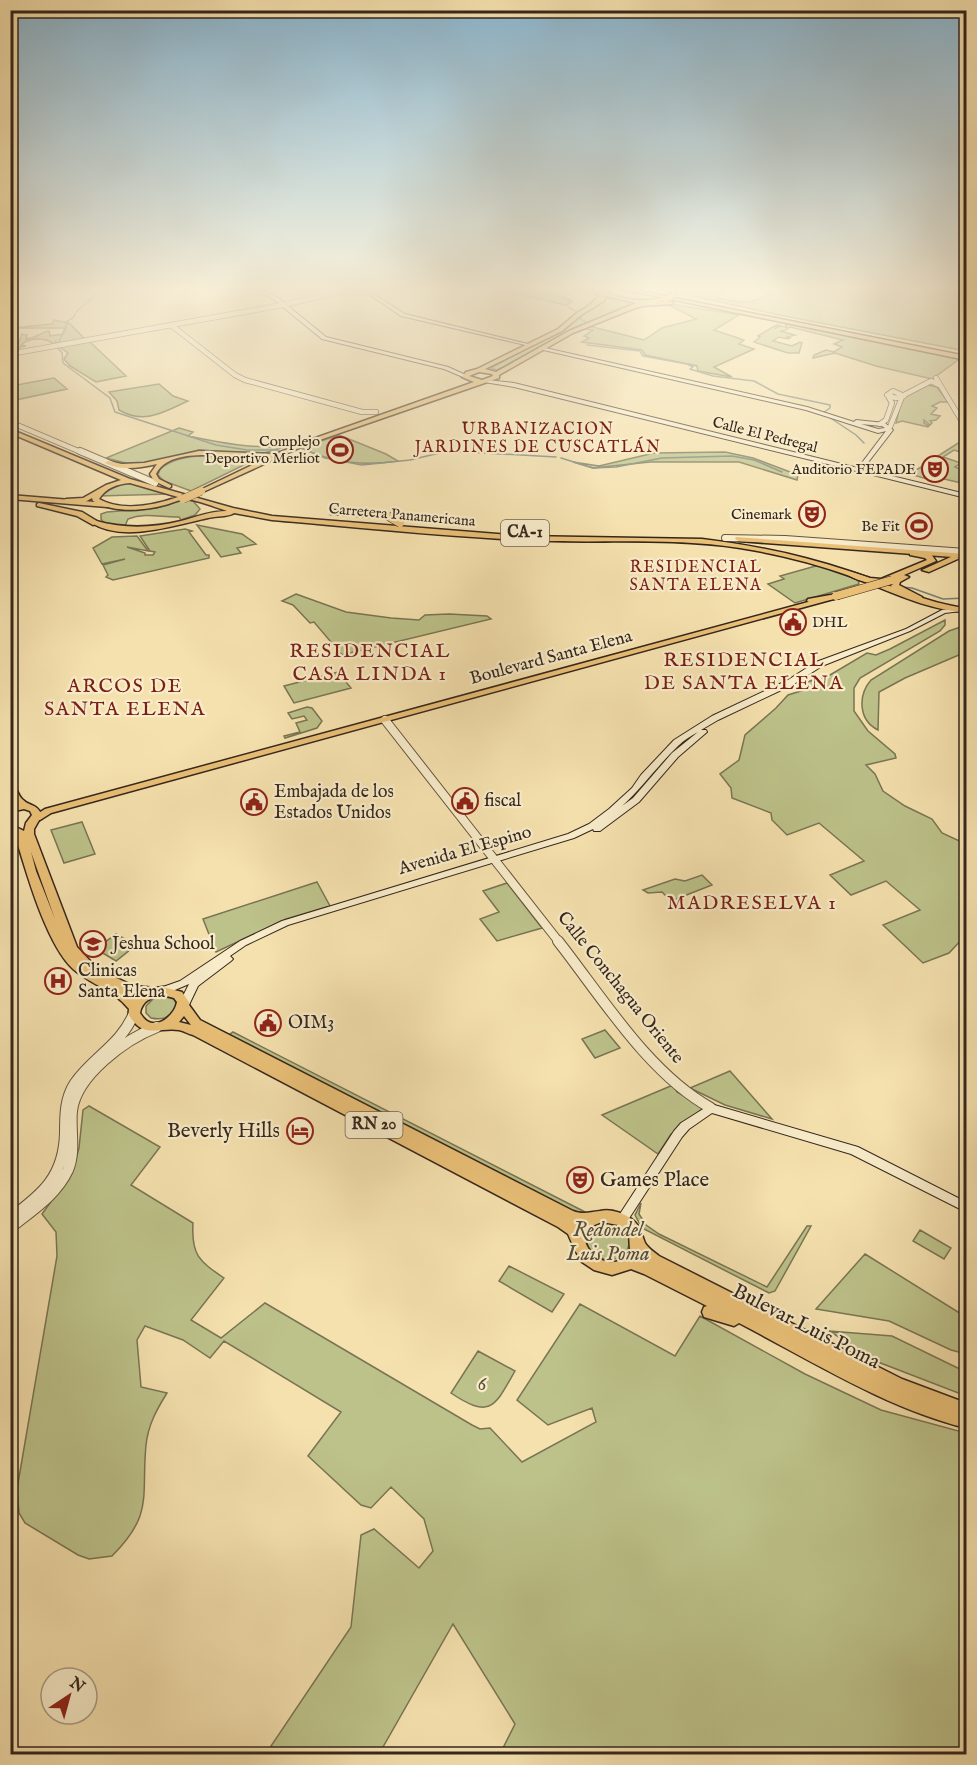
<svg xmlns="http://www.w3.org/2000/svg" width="977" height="1765" font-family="'IM FELL English',serif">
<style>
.green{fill:#bdc28a;stroke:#797453;stroke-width:1.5}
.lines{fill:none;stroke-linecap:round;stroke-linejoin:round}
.stream{stroke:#748076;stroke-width:1.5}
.tertiary-far3-casing{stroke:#655540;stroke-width:6}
.tertiary-far2-casing{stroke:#655540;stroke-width:8}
.tertiary-far1-casing{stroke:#655540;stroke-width:10}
.tertiary-casing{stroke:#655540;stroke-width:12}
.secondary-casing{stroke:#35261c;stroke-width:2}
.primary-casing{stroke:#35261c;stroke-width:3}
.trunk-casing{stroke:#35261c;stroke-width:3}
.tertiary-far3{stroke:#f8ecca;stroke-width:4.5}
.tertiary-far2{stroke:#f8ecca;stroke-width:6}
.tertiary-far1{stroke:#f8ecca;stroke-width:8}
.tertiary{stroke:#f8ecca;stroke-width:10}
.secondary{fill:#f8ecca;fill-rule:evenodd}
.primary{fill:#eac077;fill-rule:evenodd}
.trunk{fill:#eac077;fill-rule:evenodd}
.primary-bridge-far1-casing{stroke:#35261c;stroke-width:8;stroke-linecap:butt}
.primary-bridge-casing{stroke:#35261c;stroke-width:9;stroke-linecap:butt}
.trunk-bridge-casing{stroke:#35261c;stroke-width:9;stroke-linecap:butt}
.primary-bridge-far1{stroke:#eac077;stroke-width:6}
.primary-bridge{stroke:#eac077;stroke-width:8}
.trunk-bridge{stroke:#eac077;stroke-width:8}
.labels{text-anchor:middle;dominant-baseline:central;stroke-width:4.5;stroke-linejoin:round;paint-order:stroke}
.far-street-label{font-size:15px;fill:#35261c;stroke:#f8ecca}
.far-poi-label{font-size:15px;fill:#35261c;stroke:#f8ecca;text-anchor:end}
.far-neighbourhood-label{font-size:16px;letter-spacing:1.5px;fill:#7a1f14;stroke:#f8ecca}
.shield{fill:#f8ecca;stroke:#706150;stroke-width:1.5}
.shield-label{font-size:16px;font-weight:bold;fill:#35261c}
.street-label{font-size:18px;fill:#35261c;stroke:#f8ecca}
.poi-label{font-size:18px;fill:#35261c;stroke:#f8ecca;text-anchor:start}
.neighbourhood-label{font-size:20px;letter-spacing:1.5px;fill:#7a1f14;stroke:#f8ecca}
.near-poi-label{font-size:21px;fill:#35261c;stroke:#f8ecca;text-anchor:end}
.near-park-label{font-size:21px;font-style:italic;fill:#574d38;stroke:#f8ecca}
.near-street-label{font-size:21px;fill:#35261c;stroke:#f8ecca}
</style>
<rect width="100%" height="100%" fill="#f5e1ae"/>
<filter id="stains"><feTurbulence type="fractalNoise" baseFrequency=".00333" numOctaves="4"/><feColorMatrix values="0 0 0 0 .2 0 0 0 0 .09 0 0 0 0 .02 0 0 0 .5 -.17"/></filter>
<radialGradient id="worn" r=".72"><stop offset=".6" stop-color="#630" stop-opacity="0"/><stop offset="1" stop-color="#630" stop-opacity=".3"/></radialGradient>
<!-- green -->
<path class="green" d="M492,288H581L563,298L572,302L565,305Z
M668,288H727L717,298C745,304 755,305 778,288H966V351L774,314L688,295Z
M607,297L636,303L568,333L497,370L491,368L561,330Z
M665,303L739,315L714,330L744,340L739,344L754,349L714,367L732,377L698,371L697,366L645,355L642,350L582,342L589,338L584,336L593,330L583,329L572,333L589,326L644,340L662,328L696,319Z
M54,320L69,323L85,339L58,344L55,341L57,344L55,345C46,337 29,337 21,345L26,346L20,347V349L17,348L22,334L27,335L26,339C38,338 40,332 49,331L50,336L63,334L66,328H12L52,324Z
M785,322L961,358L932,379L876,366L835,353L813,358L814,355L826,350L834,352L842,347L834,344L843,340L790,327L784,331H780L795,335L787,337L790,338L788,339L779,337L773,341L792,346L800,342L802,343L799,353H788L754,342L760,337L758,336L776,325H779L774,329L780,326L787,327Z
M88,340L126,376L96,382L70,366L64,359L68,353L58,346Z
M54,378L67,389L11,401V386Z
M159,384L173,396L188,401C164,412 144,425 119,410L117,401L109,392Z
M928,385L937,387L948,402H940L932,406L937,408L931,414L940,416L936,420L930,421L932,423L930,425L924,420V423L929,426L928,427L902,421L896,423L902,398Z
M179,428L193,432L188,436C222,443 249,448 284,447L261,454L199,450L138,466L106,458Z
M339,435L386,454L398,461C363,466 333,463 301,448Z
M966,438L960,444L966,454L954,450L943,457L961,463L955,467L966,472V484L935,477L948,469L930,462L921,468L923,472L934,476L930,480L910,474Z
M725,452L753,458L798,475L797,480L739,462H650L593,468L573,462L599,466L654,453Z
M216,455L242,458L246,464L191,491L164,481L158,475L160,469C175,456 197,456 216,455Z
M131,483L170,494L100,496L113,485Z
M185,499L193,501L200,509L195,515L181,520L179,517C163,518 146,512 128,519L125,526L104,523L101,519V514L107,512L157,508Z
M197,525L242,534L256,544L237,548L241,553L221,557Z
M185,529L192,531L189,532L206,555H209V558L113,580L106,577L108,575L103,565L125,559L102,564L93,548L112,537L137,536L148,551L127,547L145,553V555H153L155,552L150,551L140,536Z
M819,565L858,580L859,584L795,603L768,584L784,579L780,576Z
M296,594L346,612L391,618L419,620L425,615L449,614L487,616L491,619L342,655L314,622L310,623L293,605L282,601Z
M945,620V625L940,631L860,678L854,688V711L868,731L895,754L896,758L866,765L875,774L883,791L905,806L932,819L942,833L966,844V935L949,953L923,963L883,925L920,910L886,881L851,895L830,875L864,861L819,823L787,835L772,820L771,813L732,798L731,788L720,774L739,760L745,735L776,708L788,695L804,690L800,684L830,675L867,653L876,655L890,649Z
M966,625V652L905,678L879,692L878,730C858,720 858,695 871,680L949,631Z
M338,672L351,688L294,703L284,686Z
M307,707L312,708L322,721L317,728L285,738L284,736L300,732L296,723L307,720L304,716L292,719L288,713Z
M82,822L95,854L64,863L51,830Z
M702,875L712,885L671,901L662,892L648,893L643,890L675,879L685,881Z
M317,882L330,906L286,919L216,952L203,919Z
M507,883L542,928L497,941L480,919L499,912L483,891Z
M116,934L136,945L116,961L96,949Z
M162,996L174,999L177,1006C171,1016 165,1021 151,1018L146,1013V1006L153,999Z
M605,1030L620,1048L595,1058L582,1039Z
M233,1032L589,1214L576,1213L229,1035Z
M730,1071L772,1119L725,1105L690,1088Z
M673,1085L677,1092L701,1106L702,1109L671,1134L658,1154L602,1115Z
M89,1106L160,1147L131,1185L193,1223C191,1255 199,1261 224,1278L191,1320L221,1338L265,1303L472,1425L480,1429L490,1428L522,1462L596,1422L592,1408L548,1425L517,1400L580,1304L675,1356L700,1316L805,1374L881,1410L966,1433V1754H500L515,1724L453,1624L379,1754H283L271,1746L351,1627L361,1535L374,1529L419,1568L433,1551L424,1519L391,1487L371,1508L361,1505L308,1456L341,1412L224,1341L210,1358L183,1340L145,1326L137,1340L141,1387L167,1393C157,1409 148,1425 146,1445C141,1497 154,1514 112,1556L89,1559L78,1555L25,1523L19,1513L17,1489L57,1256L56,1232L42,1214L72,1173L79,1148L83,1110Z
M641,1203L639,1214L646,1225L659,1234L767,1287L807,1226H811L775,1291L769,1293L642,1228L635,1215Z
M606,1223C618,1224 627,1229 630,1242L626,1254C609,1267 579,1256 589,1231L599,1224Z
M920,1230L951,1248L944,1259L913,1241Z
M865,1254L966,1317V1354L951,1350L889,1321L816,1309Z
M509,1266L564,1294L552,1312L499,1281Z
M829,1331L892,1336L966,1372V1396L865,1357L854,1346Z
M478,1351L515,1371C495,1406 491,1420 451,1393Z"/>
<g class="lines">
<!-- stream -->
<path class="stream" d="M522,288L572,300L567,306L575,311
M581,317L580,319L588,323
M67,321L73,318C78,305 91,304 97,291L104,288
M67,323L57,347L62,353L63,363L110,398L115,412L216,445L247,450H279
M587,345L640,351L643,356L687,364L693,367L690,369L713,376L754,381L778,394L830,405V408L823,413L856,435L864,443
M301,448L325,458L362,465L410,460L448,451L556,457
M561,458L593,468L616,467L662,458L732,456L754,460L782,472
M901,587L912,588L943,599L966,598"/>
<defs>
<path id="tertiary-far3" d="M171,325L235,375L245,380L362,412H376
M10,354L283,305L357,288
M936,378L966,428
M893,391L904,396L896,398L887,395Z
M904,395L931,381L939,385
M10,422L83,453
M880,424L886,420L892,403L888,396
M890,427L902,397"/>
<path id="tertiary-far2" d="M80,451L155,483
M725,538L785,539L966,552"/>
<path id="tertiary-far1" d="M385,720L559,942"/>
<path id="tertiary" d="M558,941C602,997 648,1073 711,1108
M10,1218C43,1194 64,1176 65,1133C65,1115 65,1098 75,1083C93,1057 122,1044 134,1013
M10,1228C31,1211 56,1196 68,1170C76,1151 70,1131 72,1111C76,1075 126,1039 157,1027"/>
<path id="secondary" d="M254,288H259L277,297L326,337L448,367L468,376L463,377L444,369L322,339L273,299Z
M360,288H364L405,314L532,345L530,346L401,316Z
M541,347L807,407L854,422L856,420L885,423L893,430L863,469L966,494V498L861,472L859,473L856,471L514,387L484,382L487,380L514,383L858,468L886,431L878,433L806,410L539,349V348ZM861,424L882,426L885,428L878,429Z
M959,608L961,609V611L945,613L910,631L822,666L794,684L718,720L701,730H706L707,732L678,757L639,802L600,831H594L593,829L574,838L288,925L246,945L230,956L233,959L231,961L198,986L188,1007H180L179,1004L189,984L163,995L160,994L158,991L160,988L180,981L240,941L282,921L568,834L589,824L609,809L632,788L641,775L674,740L712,716L788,680L816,662L906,629L942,610ZM698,732L672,753L633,798L622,806C642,788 658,765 678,746C684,740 691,736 698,732Z
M711,1104L858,1147L966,1202V1212L851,1154L712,1113L689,1129L682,1137L626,1223L622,1225L618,1223L616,1220L618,1217L674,1131L681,1123Z"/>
<path id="primary" d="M602,288H606L609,294C628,301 647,302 666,297L669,299L645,304L573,333L499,375V378L308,444L203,492L198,491L269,457C239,461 172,442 156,474L159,479L171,485V487L169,488L154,481L150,474L157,464C140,468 120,471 105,463L108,461L122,464L144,463L199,451L276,454L304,442L474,382L462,377L466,372L477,369L558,329L577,313L600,299L603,292ZM606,296L636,303L569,331L496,372L485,369L562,331L581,315L604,301ZM479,372L492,374L493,376L482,380L469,376Z
M663,288L675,290L676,295L671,296L670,292Z
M10,429L130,479L233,508L272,516L522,536L702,539C752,545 801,555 849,571C889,584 924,603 966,608V612C925,610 888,590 850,576C814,563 777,554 740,548C668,537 594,544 522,540C438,536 355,527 272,520L234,513C229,517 216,516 208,518C175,525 123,543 92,523L96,521C125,529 152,528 181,521C196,517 211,511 227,511C215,507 200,501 187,499C181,499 172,503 165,505C142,511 114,513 93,501L92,498L85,502H64V500L66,499L83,498L106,485L121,480L10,433ZM130,483L178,497C155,505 122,512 99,499C106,488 117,484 130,483Z
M331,510L388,514L392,516L388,518L334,514H331Z
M736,537L966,554V558L739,541L735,539Z
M834,595H840L841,597L51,813L40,820H32L31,818L45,809Z"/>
<path id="trunk" d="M592,288C598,288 602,290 605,296L589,310L587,307L599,296Z
M616,288H625L966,356V360Z
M671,301L673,304L643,306L624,311L621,309L643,302Z
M10,495L107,503L111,505L107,507L10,499Z
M39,503L82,512L100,523L93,525L77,516L37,506V504Z
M910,551L931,554L936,561L904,575L909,577L900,582L899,585L922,597V601H916L892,588L891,586L894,579L900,577C881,584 865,586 847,574L851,572L870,578L881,579L927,560L925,558L910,555Z
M953,556L960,558L929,572L922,570Z
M836,594H839V598L811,603L807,601L808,599Z
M10,782C17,786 17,794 22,799C30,807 36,803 42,815L34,829V834L77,947L91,962L112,976L134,986L155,988L163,987L182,992L189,1002V1005L200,1020L573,1211C583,1215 590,1212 600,1211C611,1208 627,1214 635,1222C641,1228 642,1236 645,1243C648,1248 654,1252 659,1256L902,1379L966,1403V1428C886,1408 812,1361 739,1323L734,1326L704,1317L702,1312L704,1307L707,1306L644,1274L631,1269L612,1275L594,1270L582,1262L575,1250L568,1234L558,1227L193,1035C188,1034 184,1031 179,1030C163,1027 146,1037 134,1022C130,1017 128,1016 129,1009C113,989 91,985 73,969C46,944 26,871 15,835L10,831V825H12L24,831L26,823L32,815L30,811L24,809L10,812V806L17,804L10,796ZM31,852L55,919L36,871ZM129,993L139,995L134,999ZM163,995L174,998L177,1002C175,1014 159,1029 147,1021C144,1019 142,1016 140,1013C142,1001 151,997 163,995ZM184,1016L191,1025L179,1022ZM602,1222L618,1225L629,1234L630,1250C628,1253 624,1258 620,1260C604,1270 574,1244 589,1228C592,1225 598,1224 602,1222Z"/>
</defs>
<!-- tertiary-far3 casing -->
<use href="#tertiary-far3" class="tertiary-far3-casing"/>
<!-- tertiary-far2 casing -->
<use href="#tertiary-far2" class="tertiary-far2-casing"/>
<!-- tertiary-far1 casing -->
<use href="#tertiary-far1" class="tertiary-far1-casing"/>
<!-- tertiary casing -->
<use href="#tertiary" class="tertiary-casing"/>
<!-- secondary casing -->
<use href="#secondary" class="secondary-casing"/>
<!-- primary casing -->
<use href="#primary" class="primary-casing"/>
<!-- trunk casing -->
<use href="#trunk" class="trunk-casing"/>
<!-- tertiary-far3 -->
<use href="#tertiary-far3" class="tertiary-far3"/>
<!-- tertiary-far2 -->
<use href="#tertiary-far2" class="tertiary-far2"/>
<!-- tertiary-far1 -->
<use href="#tertiary-far1" class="tertiary-far1"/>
<!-- tertiary -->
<use href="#tertiary" class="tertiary"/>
<!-- secondary -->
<use href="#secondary" class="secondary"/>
<!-- primary -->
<use href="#primary" class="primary"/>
<!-- trunk -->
<use href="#trunk" class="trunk"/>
<defs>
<path id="primary-bridge-far1" d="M666,299L673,295"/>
<path id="primary-bridge" d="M183,499L201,491
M388,516L400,523"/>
<path id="trunk-bridge" d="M836,596L892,580"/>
</defs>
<!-- primary-bridge-far1 casing -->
<use href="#primary-bridge-far1" class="primary-bridge-far1-casing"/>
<!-- primary-bridge casing -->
<use href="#primary-bridge" class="primary-bridge-casing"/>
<!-- trunk-bridge casing -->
<use href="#trunk-bridge" class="trunk-bridge-casing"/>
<!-- primary-bridge-far1 -->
<use href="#primary-bridge-far1" class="primary-bridge-far1"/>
<!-- primary-bridge -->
<use href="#primary-bridge" class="primary-bridge"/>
<!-- trunk-bridge -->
<use href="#trunk-bridge" class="trunk-bridge"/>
</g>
<!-- sky -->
<linearGradient id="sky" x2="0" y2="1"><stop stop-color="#8ab7d2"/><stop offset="0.54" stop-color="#faf2db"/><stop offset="1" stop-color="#faf2db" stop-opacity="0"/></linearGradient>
<rect width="977" height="535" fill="url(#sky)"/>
<!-- icons -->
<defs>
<symbol id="stadium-ring" viewBox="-11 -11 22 22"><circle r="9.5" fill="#f8ecca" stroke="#8f2418" stroke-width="1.5"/><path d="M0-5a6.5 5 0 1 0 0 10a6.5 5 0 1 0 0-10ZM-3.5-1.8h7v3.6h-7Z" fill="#8f2418"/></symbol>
<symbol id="theatre-ring" viewBox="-11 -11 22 22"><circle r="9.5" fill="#f8ecca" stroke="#8f2418" stroke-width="1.5"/><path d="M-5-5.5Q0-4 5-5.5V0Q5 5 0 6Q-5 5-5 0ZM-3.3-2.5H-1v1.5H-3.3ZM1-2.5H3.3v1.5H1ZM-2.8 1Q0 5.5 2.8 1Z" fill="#8f2418"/></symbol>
<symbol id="civic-ring" viewBox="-11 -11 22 22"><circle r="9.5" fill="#f8ecca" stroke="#8f2418" stroke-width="1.5"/><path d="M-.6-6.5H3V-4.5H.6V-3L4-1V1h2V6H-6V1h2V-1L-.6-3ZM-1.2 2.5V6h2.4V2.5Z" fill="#8f2418"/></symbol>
<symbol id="school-ring" viewBox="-11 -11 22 22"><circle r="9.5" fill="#f8ecca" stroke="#8f2418" stroke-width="1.5"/><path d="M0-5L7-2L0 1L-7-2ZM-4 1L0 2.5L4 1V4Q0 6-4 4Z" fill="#8f2418"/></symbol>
<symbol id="hospital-ring" viewBox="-11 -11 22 22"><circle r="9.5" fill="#f8ecca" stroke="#8f2418" stroke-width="1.5"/><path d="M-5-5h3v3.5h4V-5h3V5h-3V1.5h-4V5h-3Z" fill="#8f2418"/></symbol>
<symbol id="hotel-ring" viewBox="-11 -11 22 22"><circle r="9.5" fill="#f8ecca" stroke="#8f2418" stroke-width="1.5"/><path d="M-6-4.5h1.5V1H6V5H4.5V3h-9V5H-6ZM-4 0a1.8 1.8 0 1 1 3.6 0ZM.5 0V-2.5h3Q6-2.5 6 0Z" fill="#8f2418"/></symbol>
</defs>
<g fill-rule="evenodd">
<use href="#stadium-ring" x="325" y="435" width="30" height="30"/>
<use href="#theatre-ring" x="920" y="454" width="30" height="30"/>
<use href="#theatre-ring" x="797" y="499" width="30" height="30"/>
<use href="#stadium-ring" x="904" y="511" width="30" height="30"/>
<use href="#civic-ring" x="778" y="607" width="30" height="30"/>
<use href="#civic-ring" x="450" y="786" width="30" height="30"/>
<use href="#civic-ring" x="239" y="787" width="30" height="30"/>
<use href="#school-ring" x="78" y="929" width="30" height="30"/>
<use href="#hospital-ring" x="43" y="966" width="30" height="30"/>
<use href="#civic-ring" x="253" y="1008" width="30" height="30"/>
<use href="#hotel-ring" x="285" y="1116" width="30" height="30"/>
<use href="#theatre-ring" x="565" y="1165" width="30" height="30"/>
</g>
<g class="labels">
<!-- far-street labels -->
<g class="far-street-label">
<text transform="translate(765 435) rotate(14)">Calle El Pedregal</text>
<text transform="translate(402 515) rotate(5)">Carretera Panamericana</text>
</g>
<!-- far-poi labels -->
<g class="far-poi-label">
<text x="320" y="441">Complejo<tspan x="320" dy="17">Deportivo Merliot</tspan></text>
<text x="916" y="469">Auditorio FEPADE</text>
<text x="792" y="514">Cinemark</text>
<text x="900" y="526">Be Fit</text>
<text x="812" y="622" text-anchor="start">DHL</text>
</g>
<!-- far-neighbourhood labels -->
<g class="far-neighbourhood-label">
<text x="538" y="430">URBANIZACION<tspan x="538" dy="18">JARDINES DE CUSCATLÁN</tspan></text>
<text x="696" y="568">RESIDENCIAL<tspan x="696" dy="18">SANTA ELENA</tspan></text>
</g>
<!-- shield labels -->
<g class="shield">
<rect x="501" y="520" width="48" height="26" rx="4.5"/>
<rect x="345.5" y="1112" width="57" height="26" rx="4.5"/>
</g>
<g class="shield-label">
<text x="525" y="533">CA-1</text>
<text x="374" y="1125">RN 20</text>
</g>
<!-- street labels -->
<g class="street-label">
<text transform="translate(551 658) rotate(-15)">Boulevard Santa Elena</text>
<text transform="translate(465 851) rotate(-16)">Avenida El Espino</text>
<text transform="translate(620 988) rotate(51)">Calle Conchagua Oriente</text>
</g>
<!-- poi labels -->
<g class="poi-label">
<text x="274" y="792">Embajada de los<tspan x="274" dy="21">Estados Unidos</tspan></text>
<text x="484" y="801">fiscal</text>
<text x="112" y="944">Jeshua School</text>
<text x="78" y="971">Clinicas<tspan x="78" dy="21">Santa Elena</tspan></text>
<text x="288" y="1023">OIM3</text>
</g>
<!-- neighbourhood labels -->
<g class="neighbourhood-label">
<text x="370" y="651">RESIDENCIAL<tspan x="370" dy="23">CASA LINDA 1</tspan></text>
<text x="744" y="660">RESIDENCIAL<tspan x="744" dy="23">DE SANTA ELENA</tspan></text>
<text x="125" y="686">ARCOS DE<tspan x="125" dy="23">SANTA ELENA</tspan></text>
<text x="752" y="903">MADRESELVA 1</text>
</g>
<!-- near-poi labels -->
<g class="near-poi-label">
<text x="280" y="1131">Beverly Hills</text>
<text x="600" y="1180" text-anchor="start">Games Place</text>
</g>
<!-- near-park labels -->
<g class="near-park-label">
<text x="608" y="1230">Redondel<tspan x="608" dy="24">Luis Poma</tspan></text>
<text x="482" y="1384">6</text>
</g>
<!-- near-street labels -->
<g class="near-street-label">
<text transform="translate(806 1327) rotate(27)">Bulevar Luis Poma</text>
</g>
</g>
<!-- margin -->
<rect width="977" height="1765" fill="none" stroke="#f5e1ae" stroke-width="36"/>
<rect x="12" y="12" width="953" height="1741" fill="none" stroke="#35261c" stroke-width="3"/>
<rect x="18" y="18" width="941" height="1729" fill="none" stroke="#35261c" stroke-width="1.5"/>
<!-- north arrow -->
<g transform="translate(69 1696) rotate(36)"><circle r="28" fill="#f8ecca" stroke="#aa9d84" stroke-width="1.5"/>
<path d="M0-4.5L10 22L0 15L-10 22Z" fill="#8f2418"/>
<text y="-9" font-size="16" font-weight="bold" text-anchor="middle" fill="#35261c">N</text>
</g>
<rect width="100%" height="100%" filter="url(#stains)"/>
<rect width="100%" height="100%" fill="url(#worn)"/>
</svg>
